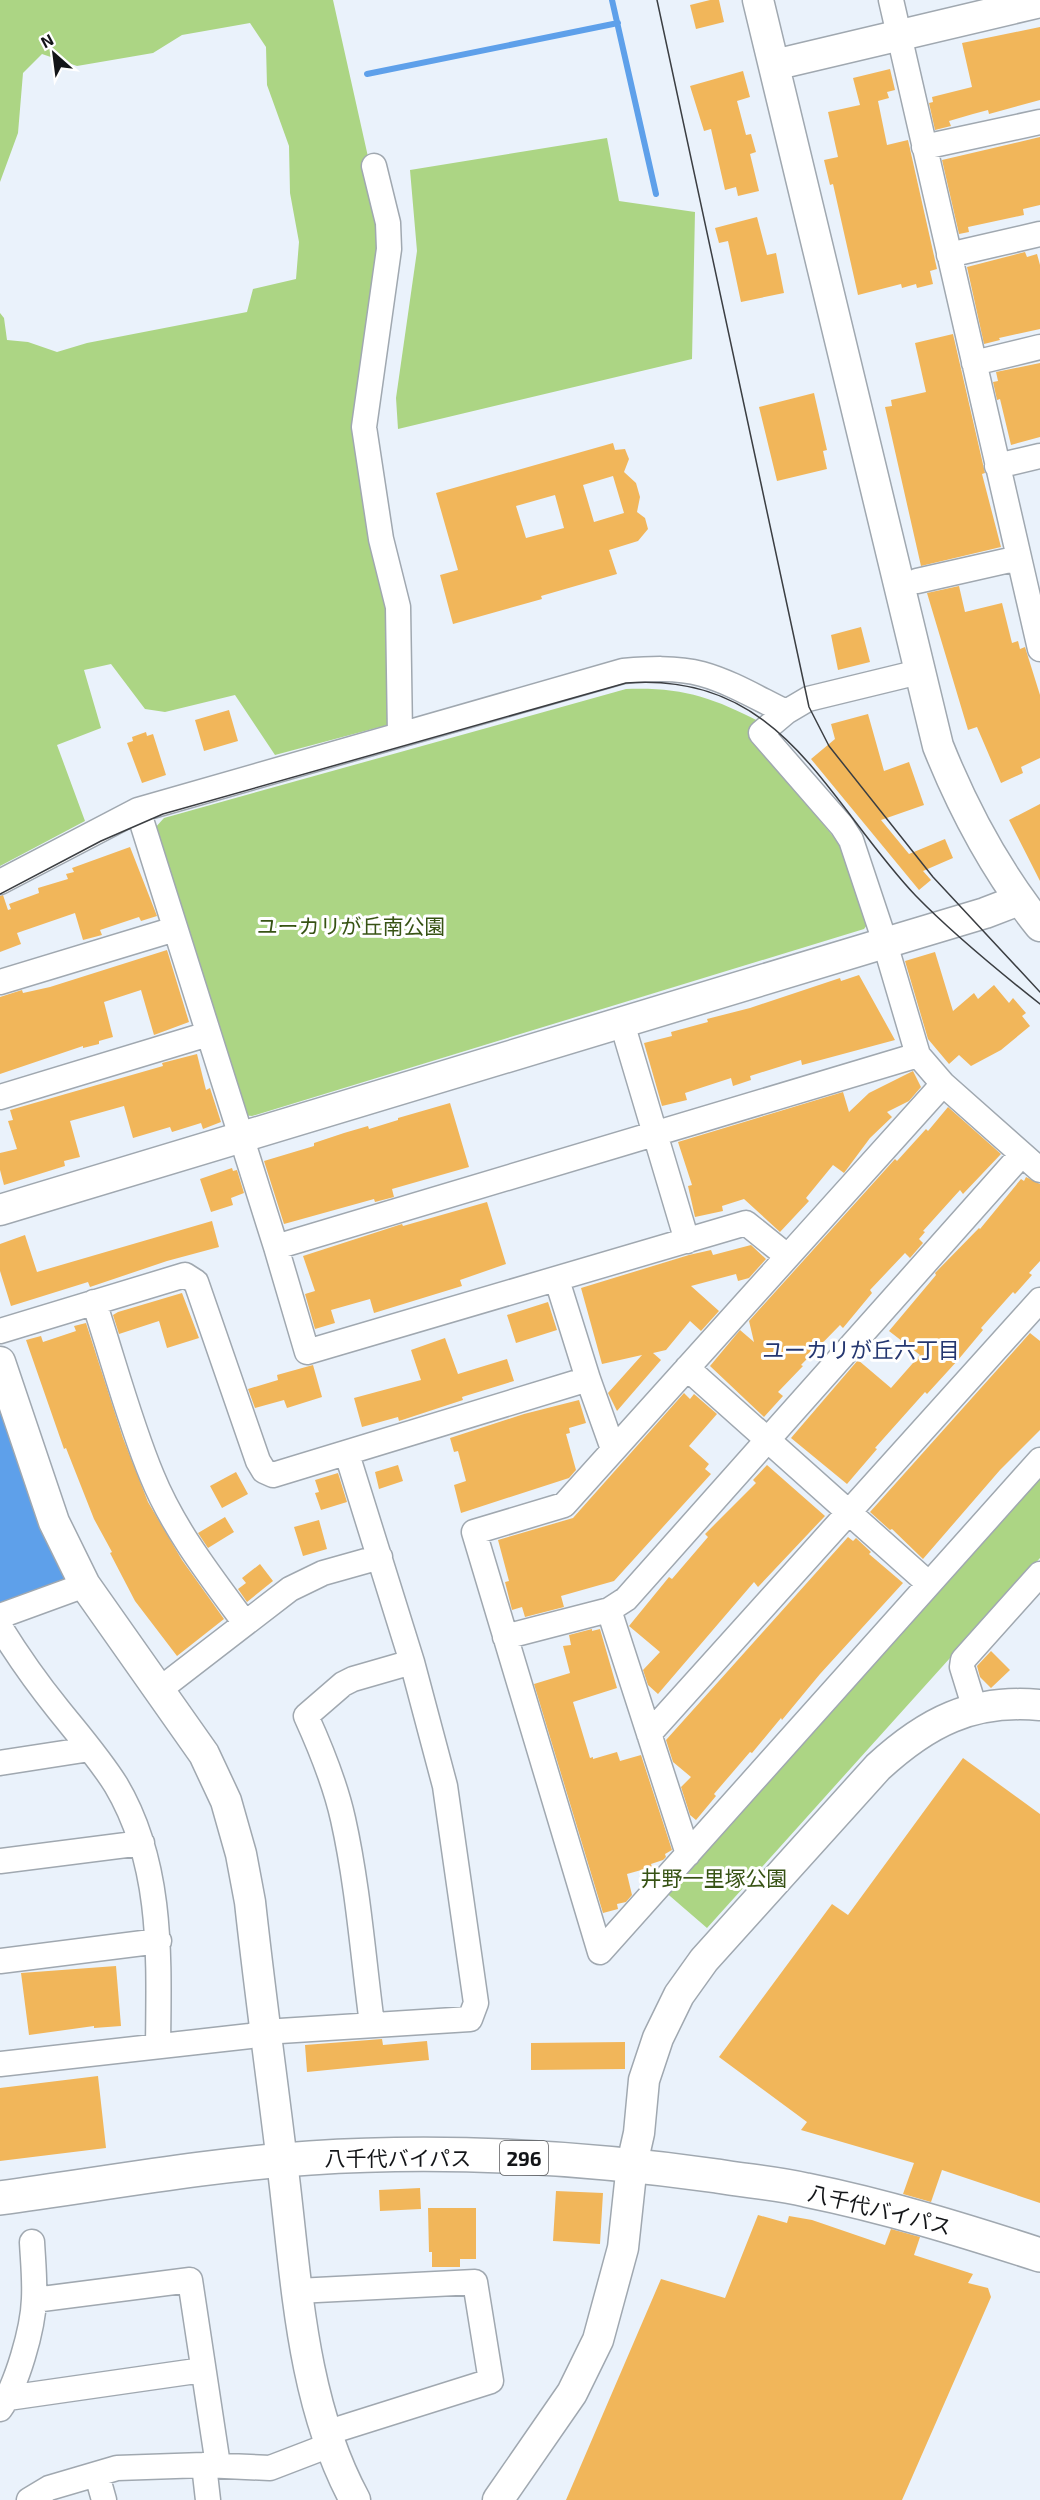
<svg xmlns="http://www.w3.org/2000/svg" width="1040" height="2500" font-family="'Exo 2','Noto Sans JP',sans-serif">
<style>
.green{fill:#acd584}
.water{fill:#5ea0ea}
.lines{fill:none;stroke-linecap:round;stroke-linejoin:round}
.stream{stroke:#5ea0ea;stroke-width:6}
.building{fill:#f1b65a;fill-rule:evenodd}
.minor-casing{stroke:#a0a8b0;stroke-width:27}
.tertiary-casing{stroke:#a0a8b0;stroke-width:33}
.trunk-casing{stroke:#a0a8b0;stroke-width:36}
.minor{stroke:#fff;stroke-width:24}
.tertiary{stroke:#fff;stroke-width:30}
.trunk{stroke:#fff;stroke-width:33}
.tram{stroke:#3b3e42;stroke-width:1.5}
.labels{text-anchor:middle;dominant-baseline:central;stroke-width:6;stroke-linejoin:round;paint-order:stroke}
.shield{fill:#fff;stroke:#5a5b5d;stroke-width:1.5}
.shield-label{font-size:20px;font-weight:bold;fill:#131518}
.park-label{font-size:21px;fill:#375314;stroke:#fff}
.street-label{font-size:21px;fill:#131518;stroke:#fff}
.neighbourhood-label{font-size:22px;fill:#253770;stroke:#fff}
</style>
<rect width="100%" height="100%" fill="#eaf2fb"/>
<!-- green -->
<path class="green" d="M0,0H333L383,224L360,401L389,607L391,724L275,755L235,695L165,712L145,709L111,664L84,670L101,728L57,745L85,821L0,866V313L4,318L7,340L28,342L57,352L87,343L247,312L253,289L296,279L299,242L290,193L289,146L267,85L266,47L250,23L182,35L153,53L77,66L42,54L23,73L18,133L0,182Z
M607,138L619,201L695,212L692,359L398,429L396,398L417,251L410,170Z
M626,689C681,687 712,697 760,722L749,734L842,847L867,925L864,929L252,1116L241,1115L154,829L164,818Z
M1040,1472V1558L707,1928L663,1890Z"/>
<!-- water -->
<path class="water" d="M0,1389L74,1578L0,1607Z"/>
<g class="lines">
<!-- stream -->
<path class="stream" d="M612,0L656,194
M367,74L618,23"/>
</g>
<!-- building -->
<path class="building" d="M710,0H719L724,22L696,29L690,5Z
M1040,27V100L989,114L988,110L973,114L949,121L951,126L935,130L929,103L933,102L932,97L972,87L962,43Z
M890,69L895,90L887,92L889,98L878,101L887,145L908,140L937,269L930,271L933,284L917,288L916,284L902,288L901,284L858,295L833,184L830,185L824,160L838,157L828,112L860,105L853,78Z
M743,71L750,97L737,101L746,135L751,134L756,152L750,154L759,191L738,196L736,187L725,190L711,129L704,131L690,86Z
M1040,137V205L1023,209L1024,215L968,227L969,232L959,234L942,160Z
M757,217L767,255L776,253L784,293L741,302L728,241L719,243L715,228Z
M1025,252L1027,257L1037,254L1040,265V329L999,338L1000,340L984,344L967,267Z
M953,334L985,473L982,474L1001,547L921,566L885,407L892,406L891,400L926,392L915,343Z
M1040,363V437L1011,445L1000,399L997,400L993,382L998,381L996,372Z
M814,393L827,450L823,451L827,469L777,481L759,407Z
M613,443L615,450L625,449L629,459L624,472L636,483L640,497L637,512L645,518L648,529L638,541L609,550L617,574L541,596L542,599L453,624L440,575L458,570L436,493ZM613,476L624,513L594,522L583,485ZM555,495L564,528L526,538L516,506Z
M959,586L965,612L1002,603L1012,643L1018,641L1020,649L1025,647L1040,695V758L1021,767L1023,773L1001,783L977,727L968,730L927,593Z
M861,627L870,662L838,670L831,635Z
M229,710L238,741L204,751L195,720Z
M868,714L884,771L909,762L924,805L881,820L909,854L945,839L953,858L923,871L931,880L919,890L811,759L835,739L831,724Z
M146,732L147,736L153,734L166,775L142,783L127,743L133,741L132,737Z
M1040,804V881L1009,820Z
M130,847L157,916L141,921L139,917L100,930L102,935L83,940L75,913L17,933L21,944L0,952V896L3,895L8,910L11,909L9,904L39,893L38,888L68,879L66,874L74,872L72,868Z
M167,950L189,1022L154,1035L141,990L104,1002L113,1037L99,1041V1044L83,1048V1046L0,1074V997L22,990L23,993L50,987Z
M935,952L953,1011L974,993L978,999L994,985L1009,1003L1013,998L1026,1013L1022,1016L1030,1026L1001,1050L971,1066L959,1055L949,1064L928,1039L905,961Z
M859,975L895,1040L802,1065L801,1060L750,1076L751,1080L733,1086L731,1078L685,1093L687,1100L662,1106L644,1043L672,1036L671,1032L708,1022L707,1019L750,1008L840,978L841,981Z
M197,1054L206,1090L210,1088L221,1122L203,1129L201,1123L172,1132L170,1127L133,1138L124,1106L70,1121L80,1157L64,1161L65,1166L4,1185L0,1170V1153L17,1149L8,1121L13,1120L10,1110L163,1066L162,1063Z
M913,1071L921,1087L909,1101L887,1112L892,1117L870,1138L844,1173L833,1165L806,1198L809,1201L780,1232L744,1199L722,1206L723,1211L695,1217L688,1186L692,1185L678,1142L843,1092L849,1112L869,1093Z
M450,1103L469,1167L392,1189L394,1197L375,1202L374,1199L284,1224L264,1161L314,1146V1143L344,1133L368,1126L369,1129L398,1120V1118Z
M948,1107L1001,1154L963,1194L960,1190L923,1231L925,1232L919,1239L923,1243L910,1258L905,1253L870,1290L872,1293L843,1328L840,1325L801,1365L803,1366L778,1392L783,1396L764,1417L710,1366L740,1330L754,1342L749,1321L895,1159L897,1161L926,1129L928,1131Z
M232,1168L233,1171L237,1170L244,1193L231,1198L233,1205L211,1212L200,1179Z
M1026,1177L1040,1184V1261L1029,1273L1032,1275L1015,1294L1013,1292L981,1328L983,1330L958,1360L927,1394L925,1392L875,1448L877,1449L847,1484L791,1438L858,1360L891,1388L920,1355L889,1331L936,1275L935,1273L979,1228L980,1229L1021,1179L1024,1181Z
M487,1202L506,1264L460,1280L462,1286L374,1313L370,1299L331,1310L335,1323L315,1329L305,1294L315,1291L303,1256L402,1224L403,1226Z
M212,1221L219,1247L167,1261L90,1287L88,1282L11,1306L0,1271V1244L25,1235L37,1272Z
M751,1245L766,1259L749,1278L738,1281L736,1274L691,1286L719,1311L701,1331L690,1321L666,1350L653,1353L661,1360L617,1411L608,1393L642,1355L602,1364L581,1288L689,1255L711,1250L713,1255Z
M182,1293L199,1338L167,1348L159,1321L119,1334L113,1315L118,1312Z
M548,1302L557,1330L516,1343L507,1315Z
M86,1323L123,1438L148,1502L182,1560L224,1619L177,1656L135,1601L110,1553L112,1552L94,1519L66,1448L64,1449L26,1340L41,1336L43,1342L76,1331L74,1326Z
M1030,1333L1040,1341V1430L1000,1470L923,1559L892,1529L890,1530L870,1512Z
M445,1338L458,1374L507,1359L514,1381L462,1397L463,1400L399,1421L398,1417L362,1427L354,1398L421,1380L411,1350Z
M313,1365L322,1397L287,1408L284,1400L255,1408L248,1389L278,1380L277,1375Z
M684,1393L690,1399L694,1394L717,1414L689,1446L709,1464L705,1469L711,1474L614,1581L561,1596L564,1607L525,1617L522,1607L512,1610L505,1582L509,1581L498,1540L573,1518Z
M579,1400L586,1423L569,1428L570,1433L566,1434L576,1470L569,1478L461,1513L454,1485L466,1481L458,1451L454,1452L450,1438L524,1414Z
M398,1465L403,1481L379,1489L375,1472Z
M767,1465L825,1516L758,1587L754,1582L658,1694L648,1685L643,1670L660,1652L629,1626L669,1577L672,1579L708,1537L705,1534L756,1483L753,1480Z
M236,1472L248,1494L222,1508L210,1486Z
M338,1473L347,1502L321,1510L315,1493L319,1492L315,1480Z
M225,1517L234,1532L208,1548L198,1533Z
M319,1520L327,1549L303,1556L294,1527Z
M848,1537L853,1541L856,1538L871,1552L869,1554L903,1583L820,1674L782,1720L781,1718L752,1753L750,1752L714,1794L716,1796L696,1820L690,1815L681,1787L691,1777L673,1762L666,1740Z
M260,1564L273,1581L247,1602L238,1589L246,1583L242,1578Z
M592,1629V1631L600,1629L617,1688L573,1702L590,1758L593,1757V1759L617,1752L620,1761L641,1755L672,1850L665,1854L666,1857L663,1860L651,1864L652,1867L627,1874L632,1895L626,1902L617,1904L618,1909L603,1913L534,1684L570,1673L563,1646L571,1645L569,1635Z
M991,1651L1010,1670L991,1688L980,1677L977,1666Z
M963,1758L1040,1814V2203L942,2170L931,2202L903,2194L914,2163L801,2130L807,2122L719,2057L832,1904L848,1915Z
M116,1966L121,2026L94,2028V2026L29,2035L21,1973Z
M382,2039L383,2045L427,2041L429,2060L307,2072L305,2045Z
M625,2042V2069L531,2070V2043Z
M98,2076L106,2148L0,2161V2088Z
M420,2188L421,2209L380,2211L379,2190Z
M556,2191L603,2193L600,2244L553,2241Z
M428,2208H476V2259H460V2267H432V2252H429Z
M758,2215L787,2223L789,2216L812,2220L885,2245L891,2229L920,2237L914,2255L973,2274L968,2283L988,2288L991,2297L902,2500H566L661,2279L725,2298Z"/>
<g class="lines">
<defs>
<path id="minor" d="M891,0L1040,649
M924,147L1040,122
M374,166L388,223L389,249L364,427L381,539L398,607L400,735
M949,255L1040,234
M974,363L1040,347
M997,466L1040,456
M917,581L1019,558
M919,672L808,699L786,712L761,733L842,826L851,840L881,930L918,1055L943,1084L1040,1170
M138,810L276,1247L307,1352L746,1223L787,1256
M0,882L138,810L623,671C648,669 676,667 702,674C731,682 759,699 786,712
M0,982L175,929
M622,1023L687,1241
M943,1084L564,1505L474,1532L600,1952L1040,1460
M0,1097L208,1034
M276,1247L918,1055
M557,1280L588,1379L613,1449
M94,1302C113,1359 129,1421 152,1476C174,1530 211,1577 245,1623
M0,1331L185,1275L196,1282L258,1461L264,1471L273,1475L588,1379
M687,1368L929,1584
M609,1610L688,1854
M0,1616L85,1585
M0,1627C18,1656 37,1683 58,1709C78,1734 99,1758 116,1785C163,1864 159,1957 158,2046
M505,1637L609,1610L626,1599L1022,1154
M159,1690L290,1589L323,1573L380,1557
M975,1709L962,1667L963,1660L1040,1574
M649,1734L1040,1300
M0,1763L90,1749
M0,1861L142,1843
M0,1961L159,1941
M372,2024C363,1956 358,1886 343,1819C335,1783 321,1749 306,1716L343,1684L353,1679L412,1662
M0,2064L250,2036L264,2032L470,2019L476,2003L445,1786L412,1662L347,1454
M297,2291L475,2282L491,2381L326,2433
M34,2300L190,2280L218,2465
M8,2398L203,2370
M0,2409C17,2385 33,2329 34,2299C35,2280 33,2261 32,2242
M204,2465L208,2500
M97,2475L104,2500
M29,2500L49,2488L117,2468L204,2465L270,2468L330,2445"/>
<path id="tertiary" d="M758,0L938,746C964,811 996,871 1040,926
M774,65L1040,2
M0,1210L885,943L985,913L1019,900
M0,1362L54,1522L85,1585L204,1754L226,1801L241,1854L250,1902C260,1994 273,2086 284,2178C297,2286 302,2402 355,2500
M498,2500L572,2393L598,2340L623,2248L632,2164L639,2133L644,2080L658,2038L679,1995L704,1960L878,1767C927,1722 972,1699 1040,1705"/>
<path id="trunk" d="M0,2198C103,2184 206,2165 310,2158C445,2149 583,2157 717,2176C746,2181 776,2183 806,2190C885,2206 963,2230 1040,2255"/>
</defs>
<!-- minor casing -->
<use href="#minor" class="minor-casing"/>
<!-- tertiary casing -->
<use href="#tertiary" class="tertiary-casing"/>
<!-- trunk casing -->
<use href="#trunk" class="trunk-casing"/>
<!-- minor -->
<use href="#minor" class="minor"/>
<!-- tertiary -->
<use href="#tertiary" class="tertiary"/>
<!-- trunk -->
<use href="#trunk" class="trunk"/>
<!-- tram -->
<path class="tram" d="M657,0L809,707L829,746L933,877L1040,992
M0,894L101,841L163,814L626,683C783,671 826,801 916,896C954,935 997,970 1040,1004"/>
</g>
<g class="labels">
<!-- shield labels -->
<rect class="shield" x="500" y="2141" width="48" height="34" rx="4.5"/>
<g class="shield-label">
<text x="524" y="2158">296</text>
</g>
<!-- park labels -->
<g class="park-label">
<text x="351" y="925">ユーカリが丘南公園</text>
<text x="714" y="1877">井野一里塚公園</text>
</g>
<!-- street labels -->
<g class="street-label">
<text x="398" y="2157">八千代バイパス</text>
<text transform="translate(880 2209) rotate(14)">八千代バイパス</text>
</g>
<!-- neighbourhood labels -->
<g class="neighbourhood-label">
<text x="861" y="1349">ユーカリが丘六丁目</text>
</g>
</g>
<!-- north arrow -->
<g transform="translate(54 54) rotate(332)" stroke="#ffffff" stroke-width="4.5" paint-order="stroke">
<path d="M0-4.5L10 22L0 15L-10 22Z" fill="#131518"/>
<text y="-9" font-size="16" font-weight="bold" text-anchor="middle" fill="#131518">N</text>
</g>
</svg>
